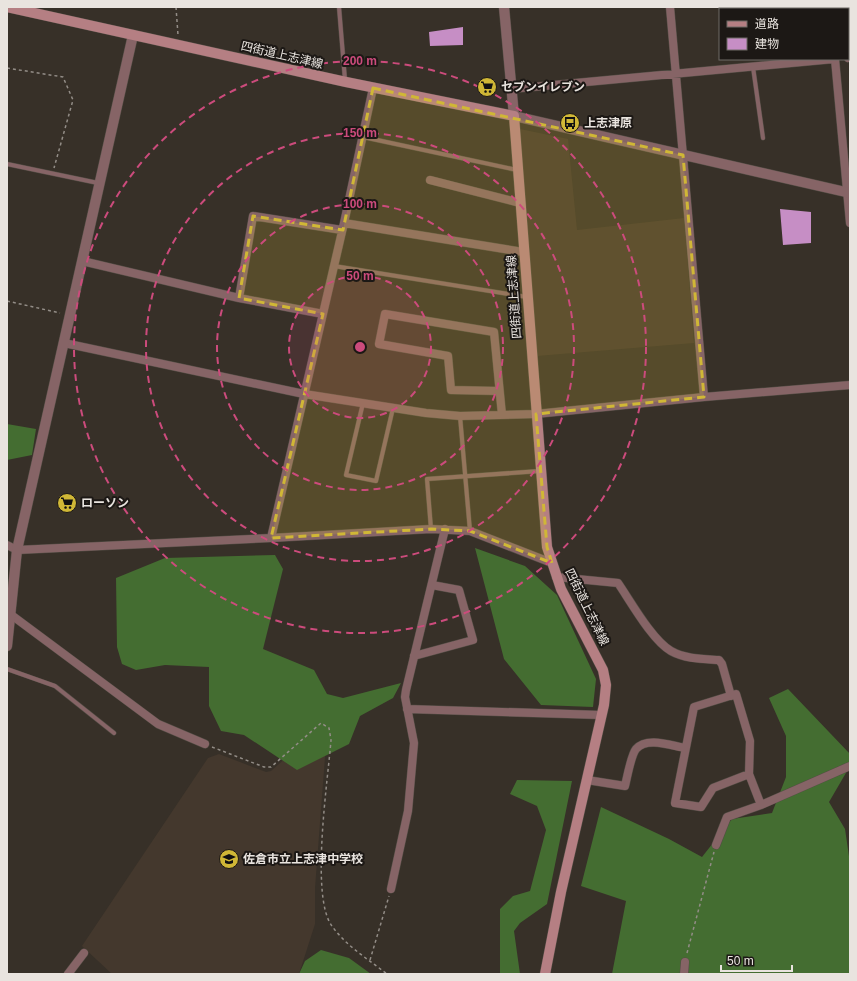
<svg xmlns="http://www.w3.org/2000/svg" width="857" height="981" viewBox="0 0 857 981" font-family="Arial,'Noto Sans JP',sans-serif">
	<rect width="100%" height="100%" fill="#373028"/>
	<path fill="#44382d" d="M 520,129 L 568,139 L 577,230 L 684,218 L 694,343 L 537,356 Z
		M 313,734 L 326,744 L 315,888 L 315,924 L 299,974 L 112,974 L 82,946 L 208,758 L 219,754 L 266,772 L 271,771 Z"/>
	<path fill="#446d31" d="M 7,424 L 36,429 L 32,455 L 7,460 Z
		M 475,548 L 525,566 L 557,595 L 596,679 L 593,707 L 541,705 L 504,659 Z
		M 275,555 L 283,569 L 263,649 L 314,670 L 327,694 L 343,698 L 401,683 L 393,698 L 360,716 L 349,744 L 297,770 L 244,735 L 221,731 L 209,706 L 209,667 L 165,665 L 136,670 L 122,664 L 117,647 L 116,578 L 165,558 Z
		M 788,689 L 850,754 L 850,766 L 829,802 L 845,829 L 850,863 L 850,974 L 612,974 L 626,901 L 581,886 L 601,807 L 669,839 L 702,857 L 732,819 L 772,813 L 786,777 L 786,736 L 769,698 Z
		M 517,780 L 572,781 L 547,904 L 520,923 L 514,931 L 520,974 L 500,974 L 500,909 L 513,896 L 530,891 L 546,830 L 537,806 L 510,794 Z
		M 321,950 L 349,958 L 371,974 L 299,974 L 305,961 Z"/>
	<path fill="#c68ec5" d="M 463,27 L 463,45 L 430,46 L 429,32 Z
		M 780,209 L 811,212 L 811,243 L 783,245 Z"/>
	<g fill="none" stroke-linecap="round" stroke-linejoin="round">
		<defs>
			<path id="service" d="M 339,7 L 345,80
				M 753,67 L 763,138
				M 363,137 L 517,170
				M 7,164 L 98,183
				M 334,266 L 527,297
				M 363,403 L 346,475 L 376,481 L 393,408
				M 460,416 L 470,531
				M 431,529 L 427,479 L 540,471
				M 7,669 L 55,686 L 114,733"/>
			<path id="minor" d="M 670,7 L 704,397
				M 830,7 L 830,9
				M 848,58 L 850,57
				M 835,59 L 850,223
				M 511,89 L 834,59
				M 430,180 L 520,203
				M 344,223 L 523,252
				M 82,261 L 239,298 L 323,314
				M 239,298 L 253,216 L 342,230
				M 64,343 L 304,394 L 426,413 L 460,416 L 536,414 L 704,397 L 850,385
				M 499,391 L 451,390 L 448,356 L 379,344 L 385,314 L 494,332 L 502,415
				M 271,538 L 344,223 L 373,88
				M 7,545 L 17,550 L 271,538 L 431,529 L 470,531 L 552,563
				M 556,577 L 618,583 C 631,602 652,640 671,651 C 685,659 703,659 719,660 L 722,664 L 731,696
				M 10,614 L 158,724 L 205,744
				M 414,656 L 473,640 L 459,590 L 432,585
				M 407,709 L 601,715
				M 749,774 L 713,788 L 701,807 L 675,803 L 694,707 L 736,694 L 750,741 L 749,774 L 761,805
				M 587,780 L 625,786 C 627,778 631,755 636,749 C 647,736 672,746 685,748
				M 716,845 L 727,817 L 761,805 L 850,766
				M 391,889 L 408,811 L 414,743 L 405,697 L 406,690 L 445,529
				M 68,974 L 84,953
				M 684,974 L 685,962"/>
			<path id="tertiary" d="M 504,7 L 514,116 L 850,193
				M 7,646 L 17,550 L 133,35"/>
			<path id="secondary" d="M 7,7 L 346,82 L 514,116 L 547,547 L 561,589 L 603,670 L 606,685 L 604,705 L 561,892 L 545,974"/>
		</defs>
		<use href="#service" stroke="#534d45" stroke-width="5"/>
		<use href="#minor" stroke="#534d45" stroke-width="9"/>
		<use href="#tertiary" stroke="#534d45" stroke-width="11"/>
		<use href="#secondary" stroke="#534d45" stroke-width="11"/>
		<path stroke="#938d87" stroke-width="1.5" stroke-dasharray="3 3" stroke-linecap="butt" d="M 176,7 L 178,35
			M 7,68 L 63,77 L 73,100 L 54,168
			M 7,301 L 60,313
			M 212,747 L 264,767 L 271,767 L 321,723 L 329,728 L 331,740 C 328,780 310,897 332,926 C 346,946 368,959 387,974
			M 687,953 L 714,852
			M 370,960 L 389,896"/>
		<use href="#service" stroke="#866466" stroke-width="4"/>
		<use href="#minor" stroke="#866466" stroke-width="8"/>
		<use href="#tertiary" stroke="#866466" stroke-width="10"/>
		<use href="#secondary" stroke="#b57f83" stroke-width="10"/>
	</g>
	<path fill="#d0b736" fill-opacity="0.2" stroke="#d0b736" stroke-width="3" stroke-dasharray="8 5" stroke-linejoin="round" d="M 373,88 L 683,155 L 704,397 L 536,414 L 547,547 L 552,563 L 470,531 L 431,529 L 271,538 L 323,314 L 239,298 L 253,216 L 343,230 Z"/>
	<circle cx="360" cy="347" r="71" fill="#cc4b7c" fill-opacity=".12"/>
	<g fill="none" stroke="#cc4b7c" stroke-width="2" stroke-dasharray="7 5">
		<circle cx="360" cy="347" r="71"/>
		<circle cx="360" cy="347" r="143"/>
		<circle cx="360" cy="347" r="214"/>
		<circle cx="360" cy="347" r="286"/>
	</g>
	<defs>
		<symbol id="supermarket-disc" viewBox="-11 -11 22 22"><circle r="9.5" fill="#d0b736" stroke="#1c1815"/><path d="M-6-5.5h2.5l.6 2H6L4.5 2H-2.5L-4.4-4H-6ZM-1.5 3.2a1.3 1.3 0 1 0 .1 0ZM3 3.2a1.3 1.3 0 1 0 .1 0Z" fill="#111"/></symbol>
		<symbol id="bus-disc" viewBox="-11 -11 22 22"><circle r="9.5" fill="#d0b736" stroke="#1c1815"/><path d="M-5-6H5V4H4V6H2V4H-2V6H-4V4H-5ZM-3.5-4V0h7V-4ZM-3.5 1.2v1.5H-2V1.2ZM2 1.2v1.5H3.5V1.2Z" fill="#111"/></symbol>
		<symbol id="school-disc" viewBox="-11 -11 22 22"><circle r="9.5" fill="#d0b736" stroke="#1c1815"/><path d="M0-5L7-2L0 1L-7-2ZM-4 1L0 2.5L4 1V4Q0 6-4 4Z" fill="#111"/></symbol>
	</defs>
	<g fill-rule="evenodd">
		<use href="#supermarket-disc" x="476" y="76" width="22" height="22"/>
		<use href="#bus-disc" x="559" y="112" width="22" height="22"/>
		<use href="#supermarket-disc" x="56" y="492" width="22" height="22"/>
		<use href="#school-disc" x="218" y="848" width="22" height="22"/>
	</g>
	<g text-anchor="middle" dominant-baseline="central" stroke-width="4" stroke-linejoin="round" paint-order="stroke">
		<g font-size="12" fill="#e9e4df" stroke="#1c1815">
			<text transform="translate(282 55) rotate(13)">四街道上志津線</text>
			<text transform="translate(514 297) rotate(-94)">四街道上志津線</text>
			<text transform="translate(587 607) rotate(64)">四街道上志津線</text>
		</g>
		<g font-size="12" font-weight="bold" fill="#e9e4df" stroke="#1c1815" text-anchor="start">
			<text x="501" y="87">セブンイレブン</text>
			<text x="584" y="123">上志津原</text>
			<text x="81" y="503">ローソン</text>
			<text x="243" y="859">佐倉市立上志津中学校</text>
		</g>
	</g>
	<circle cx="360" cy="347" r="6" fill="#cc4b7c" stroke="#1c1815" stroke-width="2"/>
	<g font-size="12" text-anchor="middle" font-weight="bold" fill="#cc4b7c" stroke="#1c1815" stroke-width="4" stroke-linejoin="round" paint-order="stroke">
		<text x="360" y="65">200 m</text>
		<text x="360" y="137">150 m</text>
		<text x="360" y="208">100 m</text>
		<text x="360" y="280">50 m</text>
	</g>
	<rect width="857" height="981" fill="none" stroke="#e9e4df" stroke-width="16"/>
	<rect x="719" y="8" width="130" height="52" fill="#1c1815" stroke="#6e6a66"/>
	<rect x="727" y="21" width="20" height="6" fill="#b57f83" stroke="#6e6a66"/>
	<text x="755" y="28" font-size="12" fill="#e9e4df">道路</text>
	<rect x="727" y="38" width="20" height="12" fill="#c68ec5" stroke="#6e6a66"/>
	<text x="755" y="48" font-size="12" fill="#e9e4df">建物</text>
	<path d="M721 965v6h71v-6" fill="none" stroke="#e9e4df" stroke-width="2"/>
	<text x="727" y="965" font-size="12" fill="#e9e4df" stroke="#1c1815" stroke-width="3" paint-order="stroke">50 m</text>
</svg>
